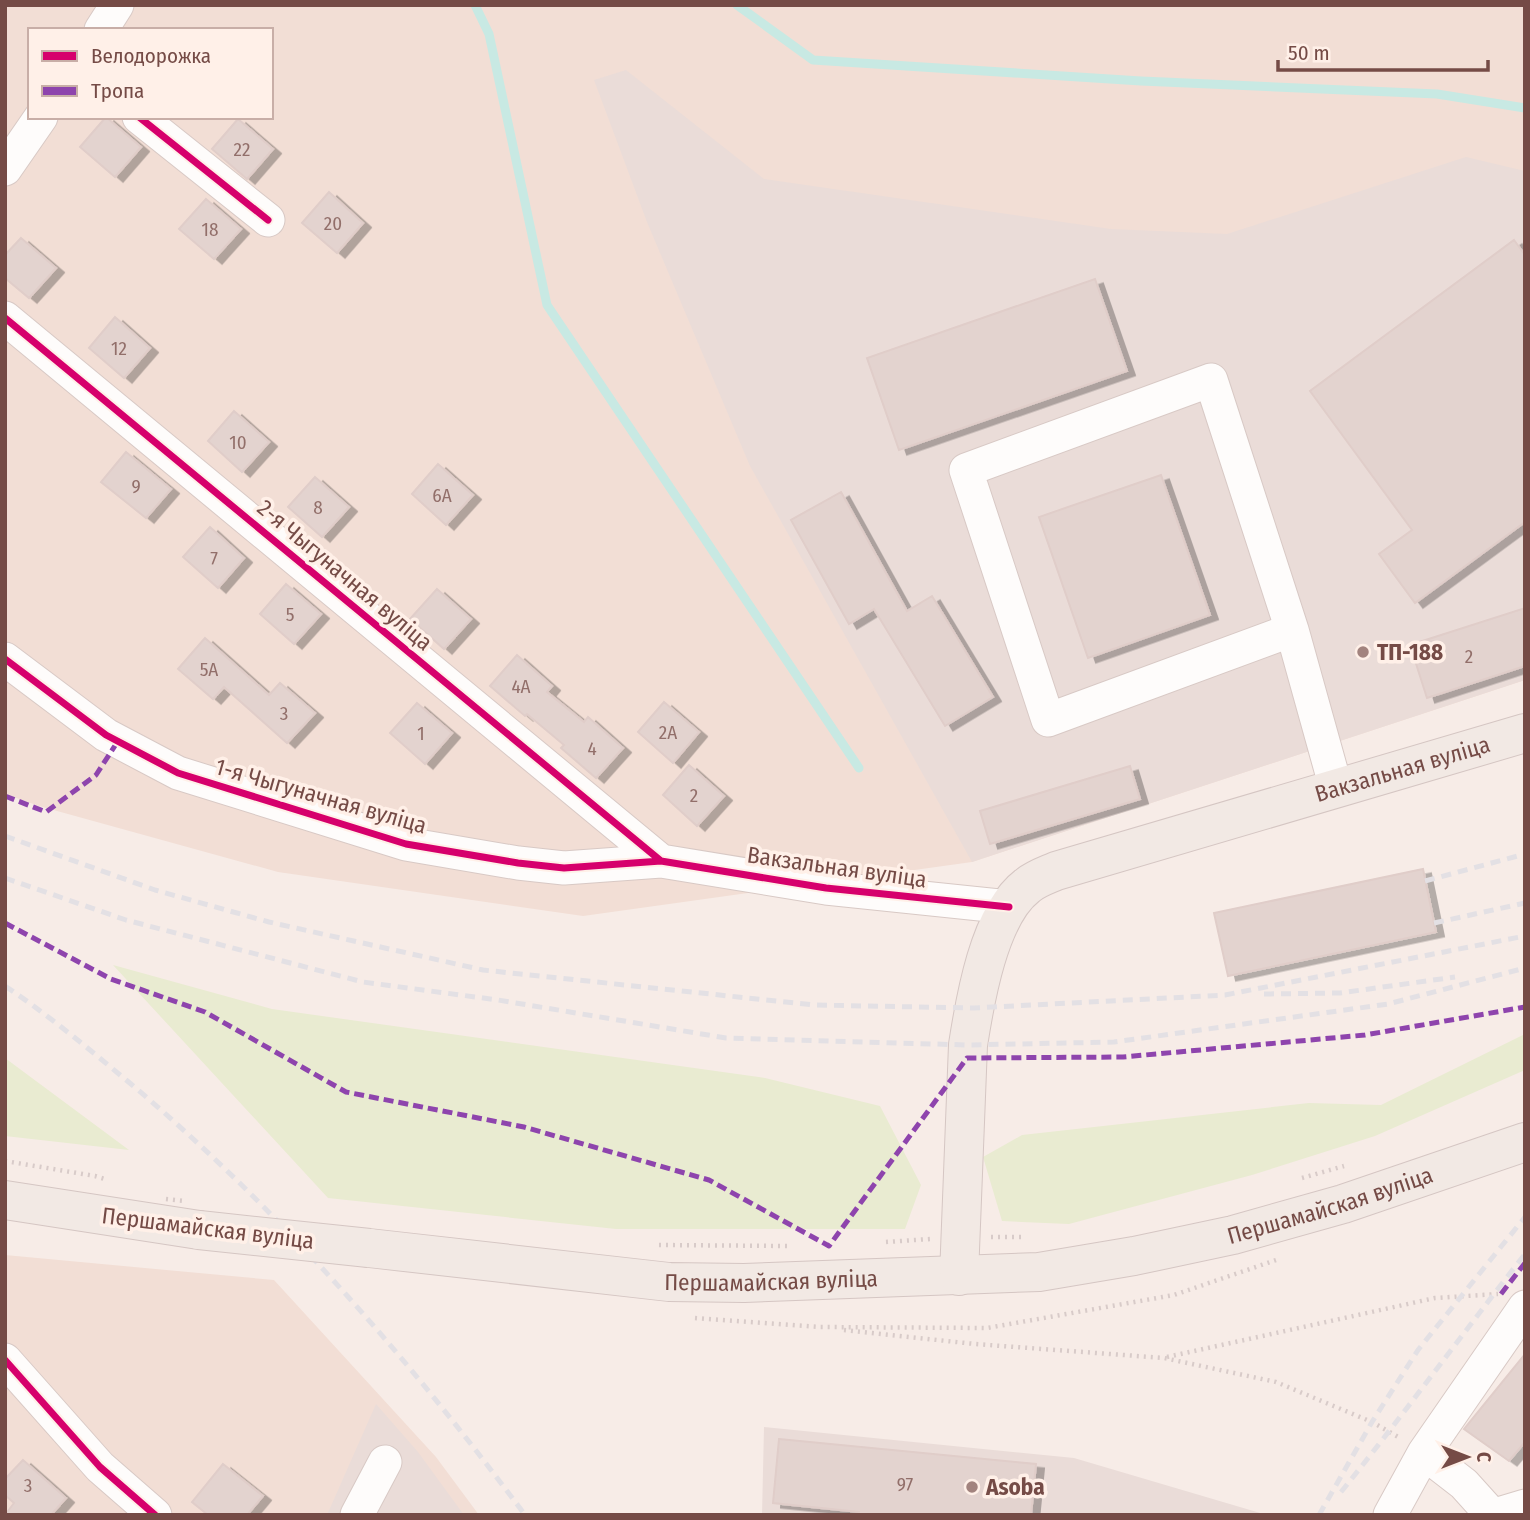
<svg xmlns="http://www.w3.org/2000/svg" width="1530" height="1520" viewBox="0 0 1530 1520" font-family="'Fira Sans Condensed',sans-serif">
	<defs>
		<filter id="shadow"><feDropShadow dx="8" dy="4.5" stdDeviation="0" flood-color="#0004"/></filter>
	</defs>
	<rect width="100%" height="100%" fill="#f7ece7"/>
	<path fill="#f2ded5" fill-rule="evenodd" d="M 5,5 L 1525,5 L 1525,680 L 972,862 L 583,916 L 278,872 L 39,806 L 5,794 ZM 30,30 L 271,30 L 271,117 L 30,117 Z
		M 5,1255 L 274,1280 L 436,1457 L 479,1515 L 5,1515 Z"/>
	<path fill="#eadcd8" d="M 626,70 L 764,179 L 1111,229 L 1227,234 L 1466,157 L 1525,171 L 1525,680 L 972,862 L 750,466 L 647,222 L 594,80 Z
		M 376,1404 L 418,1452 L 464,1515 L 327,1515 Z
		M 764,1427 L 1074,1458 L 1267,1515 L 762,1515 Z"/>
	<path fill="#e9ebd1" d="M 113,965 L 272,1009 L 765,1078 L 880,1106 L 921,1185 L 905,1229 L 616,1229 L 328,1198 Z
		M 1525,1034 L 1525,1070 L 1375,1136 L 1252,1175 L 1069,1224 L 1002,1221 L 983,1157 L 1022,1135 L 1309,1103 L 1381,1105 Z
		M 5,1058 L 129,1150 L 5,1136 Z"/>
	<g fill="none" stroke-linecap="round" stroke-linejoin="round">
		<path stroke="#c8e9e3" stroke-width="9" d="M 475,5 L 489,34 L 547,305 L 859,768
			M 737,5 L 813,60 L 1141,81 L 1437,94 L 1525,108"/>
	</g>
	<path fill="#e3d3cf" stroke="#e0cdc9" stroke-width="2" filter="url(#shadow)" d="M 106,117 L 141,147 L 115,177 L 80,147 Z
		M 238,119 L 273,149 L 247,179 L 212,149 Z
		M 329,192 L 363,223 L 337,253 L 302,223 Z
		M 206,199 L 241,229 L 214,259 L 179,229 Z
		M 21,238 L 56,268 L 29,298 L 5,278 L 5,255 Z
		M 1514,240 L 1525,255 L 1525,522 L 1415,603 L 1379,554 L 1412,530 L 1310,391 Z
		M 1095,279 L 1127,371 L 899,450 L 867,358 Z
		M 115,317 L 150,348 L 124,378 L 89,348 Z
		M 234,411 L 269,442 L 242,472 L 208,441 Z
		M 126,452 L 171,489 L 146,518 L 101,482 Z
		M 438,464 L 473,495 L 446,525 L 412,494 Z
		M 1161,475 L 1210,615 L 1088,658 L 1039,517 Z
		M 315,477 L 349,507 L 322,537 L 288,507 Z
		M 841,492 L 907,611 L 932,596 L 993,697 L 945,726 L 874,609 L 849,624 L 791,520 Z
		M 210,527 L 244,558 L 218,588 L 183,557 Z
		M 286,584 L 321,614 L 294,644 L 260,614 Z
		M 437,589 L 471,619 L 444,649 L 410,619 Z
		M 1525,608 L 1525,666 L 1427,698 L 1410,645 Z
		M 205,638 L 269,695 L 280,683 L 315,713 L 287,743 L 224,687 L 213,699 L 178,669 Z
		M 517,655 L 552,686 L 547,692 L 584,722 L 588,717 L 623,748 L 596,778 L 561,748 L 564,745 L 527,714 L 525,716 L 490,686 Z
		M 664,702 L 699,732 L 673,763 L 638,732 Z
		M 417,703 L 452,733 L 425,764 L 390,733 Z
		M 689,765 L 724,796 L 697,826 L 663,795 Z
		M 1130,766 L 1140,799 L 990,844 L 980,811 Z
		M 1423,869 L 1436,932 L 1228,976 L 1214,913 Z
		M 1525,1354 L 1525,1442 L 1509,1461 L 1464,1429 Z
		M 779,1439 L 1036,1464 L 1031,1515 L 859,1515 L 859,1512 L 773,1503 Z
		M 23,1460 L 66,1498 L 51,1515 L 5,1515 L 14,1503 L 5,1495 L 5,1479 Z
		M 223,1464 L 263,1496 L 247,1515 L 208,1515 L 192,1502 Z"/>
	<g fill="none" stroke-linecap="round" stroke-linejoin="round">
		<defs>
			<path id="minor" d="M 101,30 L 117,5
				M 139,117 L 268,220
				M 5,169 L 41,117
				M 5,318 L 661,861
				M 1292,630 L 1211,380 L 966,470 L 1048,720 L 1292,630 L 1336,788
				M 5,659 L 106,735 L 178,773 L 406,844 L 518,863 L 564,868 L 661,861 L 826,888 L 1009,907
				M 5,1360 L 100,1467 L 155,1515
				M 1424,1453 L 1464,1484 L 1492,1515
				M 357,1515 L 385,1462
				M 1390,1515 L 1424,1453 L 1525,1307
				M 1495,1515 L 1525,1506"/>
			<g id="major">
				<path d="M 5,1200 L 199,1230"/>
				<path id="s1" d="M 369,1248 L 669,1282 L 744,1283 L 1039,1272 L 1134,1256 L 1233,1235 L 1343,1204 L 1525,1142"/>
				<path id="s2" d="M 959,1276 L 968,1045 C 975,1000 989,915 1027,886 C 1035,879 1047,875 1056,871 L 1525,733"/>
			</g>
		</defs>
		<use href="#minor" stroke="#d8c9c5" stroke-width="35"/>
		<use href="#major" stroke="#d5c6c3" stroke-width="40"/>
		<path stroke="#d8cbc9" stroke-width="4.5" stroke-dasharray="2 5" stroke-linecap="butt" d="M 5,1161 L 95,1176 L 108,1180
			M 1302,1178 L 1344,1166
			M 991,1237 L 1021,1237
			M 886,1242 L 930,1239
			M 659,1245 L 787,1246
			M 695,1318 L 820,1327 L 987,1328 L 1174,1295 L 1279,1259
			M 844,1330 L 975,1344 L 1164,1358 L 1276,1382 L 1372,1422 L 1400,1438
			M 1167,1357 L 1435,1298 L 1498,1294"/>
		<use href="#minor" stroke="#fefcfb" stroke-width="33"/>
		<use href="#major" stroke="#f2e9e4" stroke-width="38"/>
		<path stroke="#e3e0e4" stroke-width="5" stroke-dasharray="10 7" stroke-linecap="butt" d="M 5,836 L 155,890 L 269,922 L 483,970 L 814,1005 L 974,1008 L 1225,995 L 1525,936
			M 5,878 L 126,920 L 363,982 L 498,1000 L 726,1038 L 968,1045 L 1114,1042 L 1388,1004 L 1525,968
			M 1425,881 L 1525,854
			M 1434,923 L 1525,903
			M 5,986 C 50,1016 90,1050 131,1084 C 280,1210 409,1359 525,1515
			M 1264,994 L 1340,993 L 1455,977
			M 1341,1492 C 1404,1414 1463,1333 1525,1254
			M 1319,1515 L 1372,1422 L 1418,1350 L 1525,1217"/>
		<defs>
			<path id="major-bridge" d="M 199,1230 L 369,1248"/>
		</defs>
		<use href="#major-bridge" stroke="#d5c6c3" stroke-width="40" stroke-linecap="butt"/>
		<path stroke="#d8cbc9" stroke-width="4.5" stroke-dasharray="2 5" stroke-linecap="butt" d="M 166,1199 L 185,1201"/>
		<use href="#major-bridge" stroke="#f2e9e4" stroke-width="38"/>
		<path stroke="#8e44ad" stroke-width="5" stroke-dasharray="10 5" stroke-linecap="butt" d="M 5,796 L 46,812 L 96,775 L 118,741
			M 5,923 L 111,979 L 205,1012 L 346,1092 L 524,1127 L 709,1180 L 829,1246 L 967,1058 L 1123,1057 L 1365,1035 L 1525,1007
			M 1501,1294 L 1525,1263"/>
		<defs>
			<path id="cycleway" d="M 139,117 L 268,220
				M 5,318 L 661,861
				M 5,659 L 106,735 L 178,773 L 406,844 L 518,863 L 564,868 L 661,861 L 826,888 L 1009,907
				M 5,1360 L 100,1467 L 155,1515"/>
		</defs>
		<use href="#cycleway" stroke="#fff0e8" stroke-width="11"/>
		<use href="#cycleway" stroke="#d6006c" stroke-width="7"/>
	</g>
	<g fill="#a2837e" stroke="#fff0e8" stroke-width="2.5">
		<circle cx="1363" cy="652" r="7"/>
		<circle cx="972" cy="1487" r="7"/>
	</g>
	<g text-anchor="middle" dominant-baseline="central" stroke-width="7" stroke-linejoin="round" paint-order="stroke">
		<g font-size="19" fill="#926f6a">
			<text x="242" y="149">22</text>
			<text x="333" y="223">20</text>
			<text x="210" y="229">18</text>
			<text x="119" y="348">12</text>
			<text x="238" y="442">10</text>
			<text x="136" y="486">9</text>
			<text x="442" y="495">6А</text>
			<text x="318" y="507">8</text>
			<text x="214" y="558">7</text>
			<text x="290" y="614">5</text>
			<text x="1469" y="656">2</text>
			<text x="209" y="669">5А</text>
			<text x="521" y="686">4А</text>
			<text x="284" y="713">3</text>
			<text x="668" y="732">2А</text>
			<text x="421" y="733">1</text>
			<text x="592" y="748">4</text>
			<text x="694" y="795">2</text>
			<text x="905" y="1484">97</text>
			<text x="28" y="1485">3</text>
		</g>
		<g font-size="23" fill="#754b46" stroke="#fff0e8">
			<text transform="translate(345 575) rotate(40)">2-я Чыгуначная вуліца</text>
			<text stroke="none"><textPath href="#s2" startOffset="798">Вакзальная вуліца</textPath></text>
			<text transform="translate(321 796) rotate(16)">1-я Чыгуначная вуліца</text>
			<text transform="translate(837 867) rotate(8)">Вакзальная вуліца</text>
			<text stroke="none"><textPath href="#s1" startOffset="971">Першамайская вуліца</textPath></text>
			<text transform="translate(208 1228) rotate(7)">Першамайская вуліца</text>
			<text stroke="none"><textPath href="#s1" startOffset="404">Першамайская вуліца</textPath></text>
		</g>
		<g font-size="23" font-weight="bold" fill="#754b46" stroke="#fff0e8" text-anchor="start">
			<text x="1377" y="652">ТП-188</text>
			<text x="986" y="1487">Asoba</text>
		</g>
	</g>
	<rect width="1530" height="1520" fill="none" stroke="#754b46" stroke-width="14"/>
	<rect x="28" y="28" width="245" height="91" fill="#fff0e8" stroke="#c8aea7" stroke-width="2"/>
	<rect x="42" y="51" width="35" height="10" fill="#d6006c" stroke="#c8aea7" stroke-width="2"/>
	<text x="91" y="63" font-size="21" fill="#754b46">Велодорожка</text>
	<rect x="42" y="86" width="35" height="10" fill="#8e44ad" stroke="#c8aea7" stroke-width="2"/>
	<text x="91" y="98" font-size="21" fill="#754b46">Тропа</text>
	<g transform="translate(1467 1457) rotate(90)" stroke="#fff0e8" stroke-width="5" paint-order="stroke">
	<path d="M0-5L12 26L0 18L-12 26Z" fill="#754b46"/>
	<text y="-10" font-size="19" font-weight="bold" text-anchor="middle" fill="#754b46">С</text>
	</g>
	<path d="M1278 60v10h210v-10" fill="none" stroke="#754b46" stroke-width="3.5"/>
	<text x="1288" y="60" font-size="21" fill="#754b46" stroke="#fff0e8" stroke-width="5" paint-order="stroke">50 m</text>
</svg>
